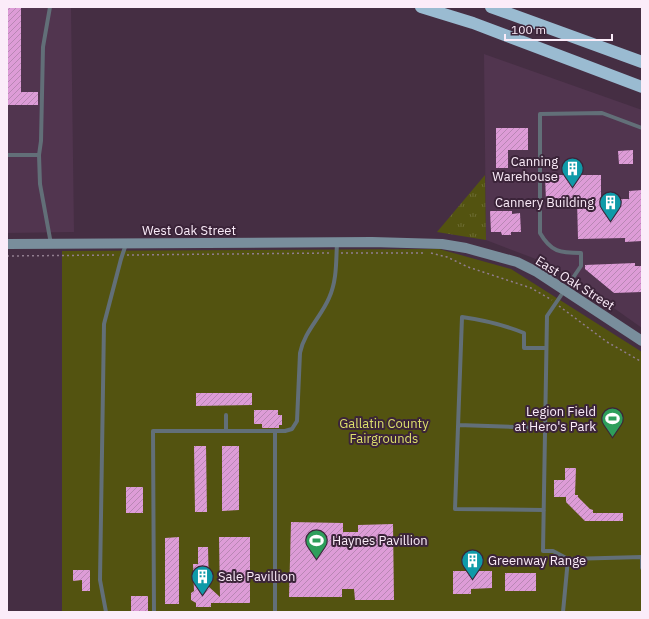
<svg xmlns="http://www.w3.org/2000/svg" width="649" height="619" viewBox="0 0 649 619" font-family="'IBM Plex Sans',sans-serif">
	<defs>
		<pattern id="grass-tufts" width="24" height="20" patternUnits="userSpaceOnUse"><rect width="24" height="20" fill="#535310"/><path d="M3 7l-1-3M5 7V3M7 7l1-3M15 17l-1-3M17 17v-4M19 17l1-3" fill="none" stroke="#6d6c34"/></pattern>
		<pattern id="building-hatch" width="6" height="6" patternUnits="userSpaceOnUse"><rect width="6" height="6" fill="#dd9cd7"/><path d="M-1 1l2-2M0 6l6-6M5 7l2-2" fill="none" stroke="#b887b4"/></pattern>
	</defs>
	<rect width="100%" height="100%" fill="#452e43"/>
	<path fill="#51354f" d="M 7,7 L 71,7 L 74,232 L 7,233 Z
		M 484,54 L 642,110 L 642,328 L 587,289 L 541,261 L 486,240 Z"/>
	<path fill="url(#grass-tufts)" d="M 485,175 L 486,240 L 437,232 Z"/>
	<path fill="#535310" d="M 439,249 L 511,269 L 642,352 L 642,612 L 62,612 L 62,251 Z"/>
	<path fill="url(#building-hatch)" d="M 7,7 L 21,7 L 21,92 L 38,92 L 38,105 L 7,105 Z
		M 496,128 L 528,128 L 528,150 L 508,150 L 508,168 L 496,168 Z
		M 633,150 L 633,164 L 619,164 L 618,151 Z
		M 545,175 L 601,175 L 601,205 L 615,204 L 615,199 L 629,199 L 629,191 L 642,190 L 642,241 L 625,242 L 625,238 L 578,239 L 577,200 L 546,201 Z
		M 490,211 L 512,211 L 512,214 L 520,213 L 521,232 L 511,232 L 511,235 L 502,235 L 501,232 L 491,232 Z
		M 635,263 L 635,266 L 642,266 L 642,292 L 614,293 L 585,269 L 585,265 Z
		M 196,393 L 252,393 L 252,405 L 196,406 Z
		M 254,410 L 278,410 L 278,415 L 282,415 L 282,425 L 279,425 L 279,428 L 262,428 L 262,424 L 254,424 Z
		M 194,446 L 206,446 L 207,512 L 195,512 Z
		M 222,446 L 239,446 L 239,510 L 222,511 Z
		M 565,468 L 576,468 L 575,495 L 578,495 L 578,497 L 590,509 L 593,510 L 593,513 L 623,513 L 623,521 L 585,521 L 566,502 L 566,497 L 554,497 L 554,480 L 565,480 Z
		M 126,487 L 143,487 L 143,513 L 126,513 Z
		M 291,522 L 343,523 L 343,532 L 358,532 L 358,525 L 393,524 L 394,600 L 355,600 L 354,589 L 342,589 L 342,597 L 289,597 Z
		M 179,537 L 179,604 L 165,604 L 165,538 Z
		M 219,537 L 250,537 L 250,603 L 211,603 L 211,607 L 196,607 L 196,603 L 191,600 L 191,593 L 194,591 L 193,564 L 198,564 L 198,547 L 208,547 L 209,587 L 220,597 Z
		M 73,570 L 90,570 L 90,591 L 82,591 L 82,580 L 73,581 Z
		M 453,571 L 492,571 L 492,588 L 471,589 L 471,594 L 453,594 Z
		M 505,573 L 536,573 L 536,591 L 505,591 Z
		M 131,596 L 148,596 L 148,612 L 131,612 Z"/>
	<g fill="none" stroke-linecap="round" stroke-linejoin="round">
		<path stroke="#917d8f" stroke-width="1.5" stroke-dasharray="2 3" stroke-linecap="butt" d="M 341,253 L 423,253
			M 431,253 L 447,257 L 468,267 L 531,288 L 552,300
			M 127,255 L 331,253
			M 7,256 L 117,255
			M 559,306 L 607,342 L 642,362"/>
		<path stroke="#626f78" stroke-width="4" d="M 7,155 L 39,155 L 40,184 L 51,244
			M 39,155 L 41,141 L 43,47 L 50,7
			M 226,415 L 226,431 L 275,431 L 275,612
			M 458,425 L 545,428
			M 275,431 L 285,431 L 292,429 L 297,421 L 300,353 C 304,332 321,317 329,298 C 337,281 336,261 337,243
			M 544,510 L 455,509 L 462,317 C 484,320 504,325 524,333 L 524,348 L 546,348
			M 568,559 L 642,557 L 642,568
			M 106,612 L 100,580 L 104,324 L 121,259 L 126,244
			M 154,612 L 153,431 L 226,431
			M 563,612 L 568,559 L 553,551 L 543,551 L 547,316 L 581,266 L 581,253 C 560,253 551,252 540,233 L 540,114 L 602,113 L 642,128"/>
		<path stroke="#798e9c" stroke-width="10" d="M 7,244 L 372,242 L 442,244 L 466,248 L 517,262 L 537,272 L 642,341"/>
		<path stroke="#9abbd1" stroke-width="12" d="M 421,7 L 473,23 L 642,87
			M 491,7 L 642,62"/>
	</g>
	<defs>
		<symbol id="building-pin" viewBox="-11 -11 22 30"><path d="M0 17L-7.5 6A9.5 9.5 0 1 1 7.5 6Z" fill="#0f9aa8" stroke="#3b2439"/><path d="M-4-6H4V6H1V3H-1V6H-4ZM-2.5-4.3h1.7v1.8h-1.7ZM.8-4.3h1.7v1.8H.8ZM-2.5-1h1.7V.8h-1.7ZM.8-1h1.7V.8H.8Z" fill="#fff"/></symbol>
		<symbol id="stadium-pin" viewBox="-11 -11 22 30"><path d="M0 17L-7.5 6A9.5 9.5 0 1 1 7.5 6Z" fill="#2e9e5b" stroke="#3b2439"/><path d="M0-5a6.5 5 0 1 0 0 10a6.5 5 0 1 0 0-10ZM-3.5-1.8h7v3.6h-7Z" fill="#fff"/></symbol>
	</defs>
	<g fill-rule="evenodd">
		<use href="#building-pin" x="560" y="156" width="25" height="34"/>
		<use href="#building-pin" x="598" y="190" width="25" height="34"/>
		<use href="#stadium-pin" x="600" y="406" width="25" height="34"/>
		<use href="#stadium-pin" x="304" y="528" width="25" height="34"/>
		<use href="#building-pin" x="460" y="548" width="25" height="34"/>
		<use href="#building-pin" x="190" y="564" width="25" height="34"/>
	</g>
	<g text-anchor="middle" dominant-baseline="central" stroke-width="4" stroke-linejoin="round" paint-order="stroke">
		<g font-size="13" fill="#fbecf9" stroke="#3b2439" text-anchor="end">
			<text x="558" y="161">Canning<tspan x="558" dy="15">Warehouse</tspan></text>
			<text x="594" y="202">Cannery Building</text>
			<text x="596" y="411">Legion Field<tspan x="596" dy="15">at Hero's Park</tspan></text>
			<text x="332" y="540" text-anchor="start">Haynes Pavillion</text>
			<text x="488" y="560" text-anchor="start">Greenway Range</text>
			<text x="218" y="576" text-anchor="start">Sale Pavillion</text>
		</g>
		<g font-size="13" fill="#fbecf9" stroke="#3b2439">
			<text x="189" y="230">West Oak Street</text>
			<text transform="translate(575 283) rotate(32)">East Oak Street</text>
		</g>
		<g font-size="13" fill="#dcdf6c" stroke="#3b2439">
			<text x="384" y="423">Gallatin County<tspan x="384" dy="15">Fairgrounds</tspan></text>
		</g>
	</g>
	<rect width="649" height="619" fill="none" stroke="#fbecf9" stroke-width="16"/>
	<path d="M505 34v6h107v-6" fill="none" stroke="#fbecf9" stroke-width="2"/>
	<text x="511" y="34" font-size="12" fill="#fbecf9" stroke="#3b2439" stroke-width="3" paint-order="stroke">100 m</text>
</svg>
